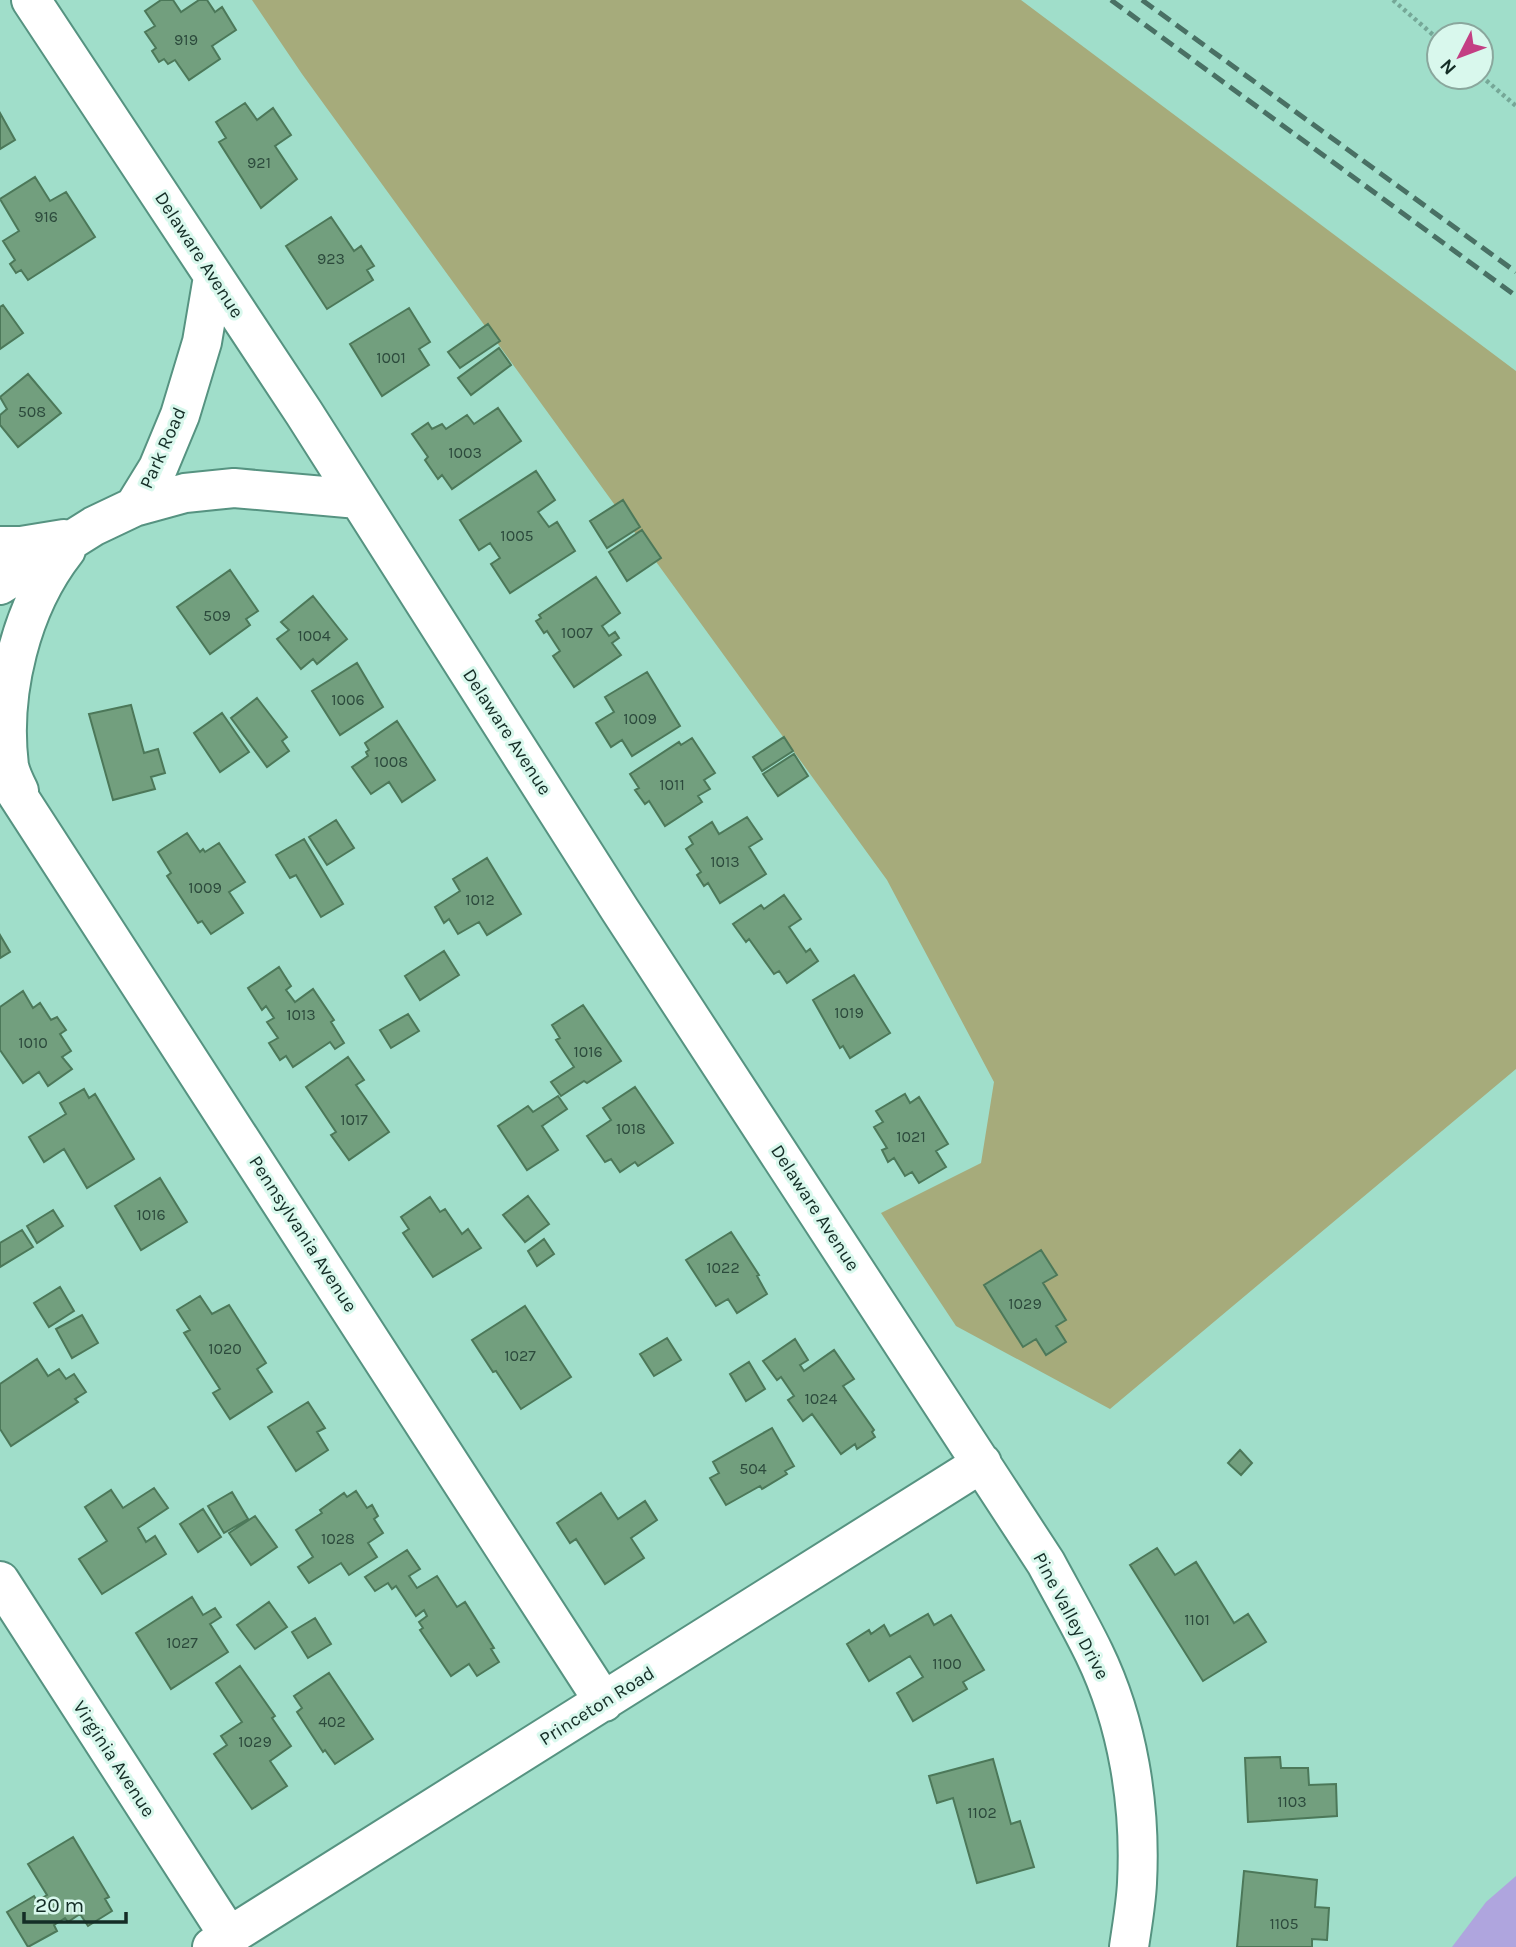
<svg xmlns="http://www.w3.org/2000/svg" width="1516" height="1947" viewBox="0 0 1516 1947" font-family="Karla,sans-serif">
	<rect width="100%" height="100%" fill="#a0deca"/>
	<path fill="#a6ab7b" d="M 252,0 L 1021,0 L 1516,371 L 1516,1069 L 1110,1409 L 956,1326 L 881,1213 L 981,1163 L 994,1082 L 887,880 L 302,74 Z"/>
	<path fill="#afa5de" d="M 1516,1876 L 1516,1947 L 1452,1947 L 1486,1902 Z"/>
	<path fill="#729f7e" stroke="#4c7859" stroke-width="2" d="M 161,0 L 173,0 L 181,12 L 199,0 L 207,0 L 215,12 L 222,7 L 236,30 L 212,46 L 220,59 L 189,80 L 175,60 L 168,64 L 164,59 L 159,62 L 152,51 L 156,48 L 145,32 L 155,26 L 145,11 Z
		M 245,103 L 257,120 L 273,108 L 291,135 L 275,146 L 297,179 L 261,208 L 219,142 L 226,138 L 216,122 Z
		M 0,113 L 15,140 L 0,149 Z
		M 35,177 L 50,201 L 66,192 L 95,237 L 28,280 L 21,270 L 16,273 L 10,264 L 15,260 L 3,241 L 19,231 L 0,199 Z
		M 331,217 L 354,251 L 361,246 L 374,266 L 367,270 L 373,280 L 327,309 L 286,246 Z
		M 3,305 L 23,333 L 0,349 L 0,307 Z
		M 409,308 L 430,342 L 419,349 L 429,365 L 382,396 L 350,344 Z
		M 488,324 L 500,341 L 460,368 L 448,352 Z
		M 499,348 L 511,365 L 471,395 L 458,378 Z
		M 28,374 L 61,413 L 18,447 L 0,425 L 0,415 L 7,409 L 0,397 Z
		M 498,408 L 521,441 L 452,489 L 442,475 L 438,479 L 425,460 L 428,457 L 412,434 L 428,423 L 432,429 L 442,424 L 446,429 L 467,415 L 474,424 Z
		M 536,471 L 555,500 L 538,512 L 549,527 L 557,522 L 575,551 L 510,593 L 491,564 L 500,558 L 490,543 L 479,550 L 460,520 Z
		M 623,500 L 640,527 L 607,548 L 590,521 Z
		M 642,530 L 661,558 L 627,581 L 609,552 Z
		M 230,570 L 258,611 L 246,619 L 250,625 L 210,654 L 177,607 Z
		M 596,577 L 620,613 L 602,626 L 609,636 L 615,632 L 619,638 L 612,643 L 621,655 L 574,687 L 553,656 L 560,651 L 547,631 L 544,633 L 536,621 L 541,618 L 539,615 Z
		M 313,596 L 347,639 L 317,664 L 313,659 L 301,669 L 277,639 L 289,630 L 281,622 Z
		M 357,663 L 383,707 L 340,735 L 312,691 Z
		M 647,672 L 680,726 L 632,756 L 622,740 L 611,747 L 596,723 L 614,712 L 605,697 Z
		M 257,698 L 287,737 L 282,741 L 289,751 L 267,767 L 231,718 Z
		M 131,705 L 144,753 L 158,749 L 165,773 L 151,777 L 155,789 L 113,800 L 89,714 Z
		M 222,713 L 249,752 L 220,772 L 194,733 Z
		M 397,721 L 435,780 L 402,802 L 389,782 L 371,794 L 352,767 L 368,756 L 366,752 L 369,750 L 365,743 Z
		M 784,737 L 793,751 L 762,771 L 753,757 Z
		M 692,738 L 715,773 L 704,780 L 710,789 L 698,796 L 702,802 L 665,826 L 649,801 L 645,804 L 635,790 L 639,788 L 630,774 L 679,742 L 681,745 Z
		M 794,754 L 808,776 L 778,796 L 763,774 Z
		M 747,817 L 762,839 L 749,847 L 766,874 L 720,903 L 708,883 L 704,886 L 697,875 L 701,872 L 686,849 L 693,844 L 689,837 L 712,822 L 719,834 Z
		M 336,820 L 354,848 L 327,865 L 309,837 Z
		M 187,833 L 200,852 L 203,849 L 205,852 L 219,843 L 245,882 L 229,892 L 243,913 L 211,934 L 202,921 L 198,923 L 167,876 L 171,873 L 158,852 Z
		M 304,839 L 343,904 L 321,917 L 296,875 L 290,878 L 276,855 Z
		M 487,858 L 521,914 L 487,935 L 479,922 L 458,934 L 449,919 L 444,923 L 435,907 L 460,891 L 453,879 Z
		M 784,895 L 801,919 L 789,927 L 806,952 L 810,949 L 818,961 L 787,983 L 779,971 L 774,974 L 749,939 L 746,942 L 733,924 L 761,905 L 764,909 Z
		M 0,935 L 10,952 L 0,958 Z
		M 444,951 L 459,975 L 420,1000 L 405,976 Z
		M 279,967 L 291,986 L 286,990 L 295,1002 L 313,989 L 334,1020 L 331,1022 L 344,1043 L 335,1049 L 330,1042 L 293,1067 L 286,1056 L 280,1060 L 269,1043 L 278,1038 L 267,1022 L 274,1018 L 266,1006 L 262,1010 L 248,988 Z
		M 854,975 L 890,1033 L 850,1058 L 843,1046 L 840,1048 L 813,1000 Z
		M 23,991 L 33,1008 L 40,1003 L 51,1020 L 57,1017 L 66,1030 L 60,1034 L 71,1051 L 62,1057 L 72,1069 L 48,1086 L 39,1072 L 23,1083 L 0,1050 L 0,1007 Z
		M 583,1005 L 621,1061 L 587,1083 L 584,1081 L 561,1096 L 551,1082 L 574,1067 L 556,1040 L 560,1038 L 552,1025 Z
		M 408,1014 L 419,1031 L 391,1048 L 380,1030 Z
		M 348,1057 L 364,1080 L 356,1085 L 389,1132 L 349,1160 L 331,1135 L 336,1132 L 306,1087 Z
		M 635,1087 L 673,1143 L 638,1166 L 635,1162 L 620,1172 L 611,1159 L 605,1162 L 587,1136 L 611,1120 L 603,1108 Z
		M 84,1089 L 89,1098 L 95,1094 L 134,1159 L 87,1188 L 64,1149 L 44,1162 L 29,1137 L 66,1114 L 60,1103 Z
		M 905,1094 L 910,1103 L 919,1097 L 948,1144 L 936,1151 L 946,1167 L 919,1183 L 912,1172 L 905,1176 L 894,1158 L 888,1162 L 882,1150 L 887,1148 L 874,1127 L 883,1122 L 876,1111 Z
		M 558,1096 L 567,1109 L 542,1126 L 558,1150 L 527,1170 L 498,1126 L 528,1106 L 533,1112 Z
		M 160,1178 L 187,1222 L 141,1250 L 115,1206 Z
		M 528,1196 L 549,1224 L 525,1242 L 503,1215 Z
		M 430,1197 L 440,1212 L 445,1209 L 462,1234 L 468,1229 L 481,1248 L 433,1277 L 403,1233 L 409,1229 L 401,1217 Z
		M 53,1210 L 63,1226 L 37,1243 L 27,1226 Z
		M 22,1230 L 33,1247 L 0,1267 L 0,1243 Z
		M 731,1232 L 759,1275 L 757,1276 L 767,1294 L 737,1313 L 728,1299 L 716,1306 L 686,1260 Z
		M 544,1239 L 554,1254 L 537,1266 L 528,1251 Z
		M 1041,1250 L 1057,1275 L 1043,1283 L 1066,1320 L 1056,1326 L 1066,1342 L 1046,1355 L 1036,1339 L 1023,1347 L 984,1285 Z
		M 60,1287 L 74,1311 L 49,1327 L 34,1303 Z
		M 200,1296 L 212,1314 L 229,1305 L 266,1363 L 257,1369 L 272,1392 L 230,1419 L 213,1393 L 220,1389 L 184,1333 L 190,1330 L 177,1310 Z
		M 525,1306 L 571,1377 L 521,1409 L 496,1371 L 493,1372 L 472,1340 Z
		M 82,1315 L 98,1343 L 72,1358 L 56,1329 Z
		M 667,1338 L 681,1360 L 654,1376 L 640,1354 Z
		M 795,1339 L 808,1360 L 800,1365 L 804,1371 L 834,1350 L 854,1379 L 843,1386 L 874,1430 L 872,1432 L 875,1437 L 857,1449 L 855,1444 L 841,1454 L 812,1414 L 803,1421 L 788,1400 L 794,1396 L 781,1377 L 777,1380 L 763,1361 Z
		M 37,1359 L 48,1376 L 59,1369 L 66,1379 L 74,1374 L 86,1392 L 75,1399 L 78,1402 L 11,1446 L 0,1429 L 0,1384 Z
		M 749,1362 L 765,1389 L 746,1401 L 730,1374 Z
		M 308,1402 L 325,1428 L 317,1432 L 328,1450 L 296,1471 L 268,1427 Z
		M 772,1428 L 794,1466 L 785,1471 L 787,1474 L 762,1489 L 760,1486 L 726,1505 L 710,1478 L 719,1473 L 713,1462 Z
		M 1240,1450 L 1252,1463 L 1241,1475 L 1228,1463 Z
		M 154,1488 L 168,1508 L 138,1528 L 146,1542 L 155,1536 L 166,1554 L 102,1594 L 79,1559 L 107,1541 L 85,1507 L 111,1490 L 123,1508 Z
		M 356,1491 L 367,1508 L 372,1505 L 378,1516 L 374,1519 L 383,1533 L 368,1543 L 377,1557 L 349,1575 L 341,1563 L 309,1583 L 298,1567 L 313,1557 L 296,1530 L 322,1513 L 320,1510 L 344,1493 L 347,1497 Z
		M 232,1492 L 248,1519 L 224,1533 L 208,1506 Z
		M 601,1493 L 618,1519 L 645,1501 L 657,1520 L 631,1538 L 644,1558 L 605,1584 L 576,1539 L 570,1543 L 557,1523 Z
		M 203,1509 L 221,1537 L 198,1552 L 180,1524 Z
		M 255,1516 L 277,1547 L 251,1565 L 229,1533 Z
		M 1157,1548 L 1175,1575 L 1196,1562 L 1234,1623 L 1248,1614 L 1266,1642 L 1203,1681 L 1130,1565 Z
		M 407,1550 L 420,1569 L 409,1576 L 417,1588 L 437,1576 L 457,1607 L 465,1602 L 494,1648 L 491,1649 L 499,1662 L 477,1676 L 469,1664 L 451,1676 L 420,1630 L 423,1628 L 419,1622 L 427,1616 L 424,1610 L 416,1616 L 396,1586 L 392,1589 L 388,1583 L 375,1591 L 365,1577 Z
		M 192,1597 L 203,1615 L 215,1608 L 221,1617 L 210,1624 L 228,1652 L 171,1689 L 136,1633 Z
		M 269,1602 L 287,1627 L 255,1649 L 237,1625 Z
		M 928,1614 L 934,1625 L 951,1615 L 984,1670 L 963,1682 L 967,1689 L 913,1721 L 897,1693 L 923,1677 L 910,1656 L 869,1681 L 847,1644 L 869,1630 L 871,1634 L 884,1625 L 890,1636 Z
		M 315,1618 L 331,1644 L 308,1658 L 292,1632 Z
		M 240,1666 L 275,1716 L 272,1718 L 291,1746 L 270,1761 L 287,1786 L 252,1809 L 214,1754 L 227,1745 L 221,1736 L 242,1722 L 216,1683 Z
		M 329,1673 L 373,1739 L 335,1764 L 325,1750 L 323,1752 L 297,1712 L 302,1708 L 294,1696 Z
		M 1280,1757 L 1281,1768 L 1308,1768 L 1309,1785 L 1336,1784 L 1337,1816 L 1248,1822 L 1245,1758 Z
		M 993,1759 L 1011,1824 L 1020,1821 L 1034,1867 L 977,1883 L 953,1798 L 937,1803 L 929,1776 Z
		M 73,1837 L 109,1897 L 105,1899 L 112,1911 L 88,1926 L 80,1914 L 68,1922 L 65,1918 L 54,1925 L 57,1931 L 28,1947 L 7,1912 L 34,1896 L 37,1901 L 47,1895 L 28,1864 Z
		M 1244,1871 L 1317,1880 L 1315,1907 L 1329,1908 L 1327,1940 L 1312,1939 L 1312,1947 L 1237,1947 Z"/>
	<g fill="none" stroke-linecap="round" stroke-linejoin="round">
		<defs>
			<path id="minor" d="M 31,0 L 304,413 L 620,910 L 1046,1563 C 1062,1593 1079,1622 1094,1653 C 1128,1723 1141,1806 1137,1883 C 1136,1904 1132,1926 1129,1947
				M 134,507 L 185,493 L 234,488 L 358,499
				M 0,546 L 21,546 L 64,539
				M 0,585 L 94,526 L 134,507 L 158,468 L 180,415 L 202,342 L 213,277
				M 0,768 L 604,1702
				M 19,791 C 15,783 11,775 9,766 C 0,693 21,607 66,550
				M 0,1581 L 229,1936
				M 212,1947 L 982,1463"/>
		</defs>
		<use href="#minor" stroke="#569381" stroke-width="42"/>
		<path stroke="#75a797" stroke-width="4.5" stroke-dasharray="3.5 3.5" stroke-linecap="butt" d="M 1393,0 L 1439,40
			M 1481,76 L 1516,106"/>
		<use href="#minor" stroke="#fff" stroke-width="38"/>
		<path stroke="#497064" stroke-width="5" stroke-dasharray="14 7" stroke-linecap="butt" d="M 1111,0 L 1516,296
			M 1142,0 L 1516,272"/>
	</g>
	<g text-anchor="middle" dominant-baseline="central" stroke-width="6" stroke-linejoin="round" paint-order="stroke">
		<g font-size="16" fill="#2c4a3c">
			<text x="186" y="39">919</text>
			<text x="259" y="162">921</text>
			<text x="46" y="216">916</text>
			<text x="331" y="258">923</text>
			<text x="391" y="357">1001</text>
			<text x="32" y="411">508</text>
			<text x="465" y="452">1003</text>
			<text x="517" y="535">1005</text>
			<text x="217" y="615">509</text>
			<text x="577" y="632">1007</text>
			<text x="314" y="635">1004</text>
			<text x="348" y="699">1006</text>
			<text x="640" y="718">1009</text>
			<text x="391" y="761">1008</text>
			<text x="672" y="784">1011</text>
			<text x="725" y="861">1013</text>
			<text x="205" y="887">1009</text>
			<text x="480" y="899">1012</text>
			<text x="849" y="1012">1019</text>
			<text x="301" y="1014">1013</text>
			<text x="33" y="1042">1010</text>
			<text x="588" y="1051">1016</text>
			<text x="354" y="1119">1017</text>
			<text x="631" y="1128">1018</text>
			<text x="911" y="1136">1021</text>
			<text x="151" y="1214">1016</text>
			<text x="723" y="1267">1022</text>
			<text x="1025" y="1303">1029</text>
			<text x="225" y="1348">1020</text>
			<text x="520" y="1355">1027</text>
			<text x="821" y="1398">1024</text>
			<text x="753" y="1468">504</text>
			<text x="338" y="1538">1028</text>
			<text x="1197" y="1619">1101</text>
			<text x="182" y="1642">1027</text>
			<text x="947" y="1663">1100</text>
			<text x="332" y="1721">402</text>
			<text x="255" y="1741">1029</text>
			<text x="1292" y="1801">1103</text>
			<text x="982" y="1812">1102</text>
			<text x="1284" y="1923">1105</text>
		</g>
		<g font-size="19" fill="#142d26" stroke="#d9f8ed">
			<text transform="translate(199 255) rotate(57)">Delaware Avenue</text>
			<text transform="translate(163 448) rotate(-66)">Park Road</text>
			<text transform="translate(507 732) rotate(57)">Delaware Avenue</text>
			<text transform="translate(815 1208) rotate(57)">Delaware Avenue</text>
			<text transform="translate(303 1234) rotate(57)">Pennsylvania Avenue</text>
			<text transform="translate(1071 1616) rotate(62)">Pine Valley Drive</text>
			<text transform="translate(597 1706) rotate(-32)">Princeton Road</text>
			<text transform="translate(114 1759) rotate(57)">Virginia Avenue</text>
		</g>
	</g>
	<g transform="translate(1460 56) rotate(228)"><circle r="33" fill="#d9f8ed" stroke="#8aa79d" stroke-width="2"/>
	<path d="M0-5L12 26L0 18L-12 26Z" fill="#c33f83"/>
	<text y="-10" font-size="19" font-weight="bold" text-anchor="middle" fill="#142d26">N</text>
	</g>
	<path d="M24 1912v10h102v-10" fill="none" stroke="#142d26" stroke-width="3.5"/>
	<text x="35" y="1912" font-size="21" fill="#142d26" stroke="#d9f8ed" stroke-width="5" paint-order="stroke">20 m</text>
</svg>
